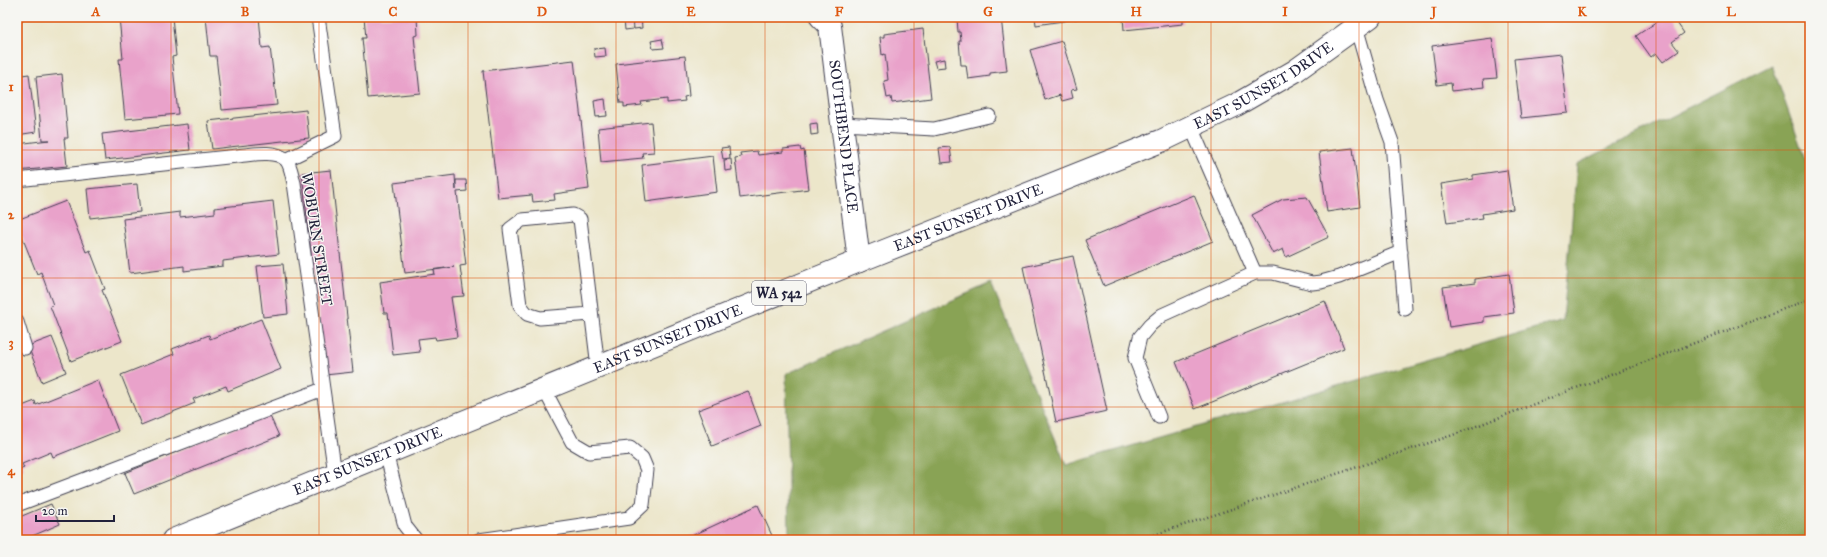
<svg xmlns="http://www.w3.org/2000/svg" width="1827" height="557" viewBox="0 0 1827 557" font-family="'IM FELL Great Primer',serif">
	<rect width="100%" height="100%" fill="#f6f6f2"/>
	<filter id="ink" filterUnits="userSpaceOnUse"><feTurbulence type="fractalNoise" baseFrequency=".025" numOctaves="2"/><feDisplacementMap in="SourceGraphic" scale="8" xChannelSelector="R" yChannelSelector="G"/><feConvolveMatrix kernelMatrix="1 2 1 2 8 2 1 2 1" color-interpolation-filters="sRGB"/></filter>
	<filter id="wash" filterUnits="userSpaceOnUse"><feTurbulence type="fractalNoise" baseFrequency=".012" numOctaves="4" result="noise"/><feDisplacementMap in="SourceGraphic" scale="16" xChannelSelector="R" yChannelSelector="G"/><feGaussianBlur stdDeviation="0.9" result="paint"/><feColorMatrix in="noise" values="0 0 0 0 0 0 0 0 0 0 0 0 0 0 0 0 0 1.4 0 .05"/><feComposite in="paint" operator="in"/></filter>
	<g filter="url(#wash)">
		<rect width="100%" height="100%" fill="#ece6ca"/>
		<path fill="#89a355" stroke="#566248" d="M 1772,65 L 1810,173 L 1810,540 L 789,540 L 786,374 L 991,283 L 1066,465 L 1563,320 L 1577,164 Z"/>
		<g id="blocks">
			<path fill="#e9a2ca" d="M 17,17 L 23,17 L 23,21 L 17,22 Z
				M 119,17 L 172,17 L 176,56 L 172,57 L 178,114 L 125,119 L 119,59 L 123,59 Z
				M 206,17 L 259,17 L 262,48 L 270,47 L 277,105 L 222,110 L 216,56 L 210,56 Z
				M 364,17 L 417,17 L 418,35 L 414,36 L 420,93 L 368,98 L 362,38 L 366,38 Z
				M 641,17 L 642,28 L 634,29 L 633,18 Z
				M 957,17 L 1001,17 L 1007,71 L 990,73 L 990,76 L 968,79 L 966,65 L 961,65 L 959,41 L 961,41 L 960,32 L 958,32 Z
				M 1035,17 L 1083,17 L 1083,18 L 1036,25 Z
				M 1123,17 L 1183,17 L 1183,24 L 1124,30 Z
				M 1664,17 L 1673,17 L 1684,33 L 1672,42 L 1679,51 L 1663,62 L 1656,53 L 1651,57 L 1636,36 Z
				M 632,18 L 633,29 L 625,30 L 624,19 Z
				M 923,29 L 931,98 L 892,103 L 891,97 L 887,98 L 884,81 L 888,80 L 885,54 L 882,55 L 880,37 L 884,37 L 884,34 Z
				M 1492,38 L 1497,78 L 1483,79 L 1484,87 L 1452,91 L 1451,83 L 1437,85 L 1432,46 Z
				M 662,39 L 664,48 L 653,49 L 651,41 Z
				M 1062,41 L 1077,89 L 1071,90 L 1073,98 L 1062,101 L 1060,95 L 1045,100 L 1030,50 Z
				M 17,45 L 22,75 L 29,74 L 36,132 L 17,135 Z
				M 605,48 L 606,56 L 595,57 L 594,49 Z
				M 1561,54 L 1568,113 L 1521,118 L 1514,59 Z
				M 685,56 L 689,96 L 684,97 L 685,101 L 667,103 L 667,99 L 641,102 L 642,105 L 624,107 L 624,103 L 620,103 L 616,64 Z
				M 944,59 L 945,67 L 936,68 L 934,61 Z
				M 574,60 L 589,189 L 554,194 L 555,200 L 533,202 L 532,195 L 498,198 L 483,71 Z
				M 62,74 L 68,138 L 64,138 L 67,166 L 17,171 L 17,144 L 49,140 L 42,140 L 36,77 Z
				M 605,99 L 607,116 L 596,117 L 594,101 Z
				M 306,110 L 309,138 L 212,149 L 208,121 Z
				M 651,122 L 654,152 L 642,153 L 643,158 L 601,162 L 598,128 Z
				M 817,123 L 818,134 L 811,135 L 810,124 Z
				M 187,124 L 190,150 L 105,160 L 102,134 Z
				M 729,147 L 730,158 L 723,159 L 721,148 Z
				M 800,147 L 801,151 L 804,150 L 809,189 L 740,198 L 735,158 L 741,157 L 740,153 L 757,151 L 758,155 L 783,152 L 783,149 Z
				M 950,147 L 952,162 L 941,163 L 939,148 Z
				M 1353,148 L 1360,207 L 1327,212 L 1319,152 Z
				M 713,156 L 717,192 L 646,202 L 642,165 Z
				M 731,159 L 732,170 L 725,171 L 724,160 Z
				M 331,170 L 353,372 L 325,375 L 302,173 Z
				M 1507,170 L 1513,209 L 1482,214 L 1483,218 L 1447,223 L 1441,184 L 1473,179 L 1473,175 Z
				M 455,175 L 456,190 L 456,180 L 466,180 L 467,191 L 457,192 L 466,265 L 460,266 L 464,296 L 451,297 L 457,337 L 436,340 L 435,337 L 418,339 L 420,352 L 393,355 L 388,313 L 384,313 L 380,282 L 435,274 L 434,270 L 454,267 L 405,273 L 394,183 Z
				M 137,184 L 140,212 L 90,218 L 87,189 Z
				M 1194,195 L 1213,241 L 1104,286 L 1085,240 Z
				M 1307,197 L 1329,237 L 1286,257 L 1283,249 L 1273,254 L 1252,215 L 1283,199 Z
				M 66,201 L 86,252 L 90,250 L 105,289 L 102,290 L 122,341 L 71,361 L 50,306 L 53,305 L 41,272 L 37,274 L 17,224 L 17,220 Z
				M 273,201 L 279,254 L 223,261 L 223,266 L 184,271 L 184,266 L 130,273 L 123,219 L 180,212 L 180,217 L 215,213 L 215,208 Z
				M 1073,256 L 1107,411 L 1056,422 L 1023,267 Z
				M 283,264 L 288,314 L 263,317 L 257,266 Z
				M 1509,274 L 1514,313 L 1484,317 L 1484,322 L 1449,327 L 1443,287 L 1475,283 L 1475,279 Z
				M 1325,301 L 1344,348 L 1195,409 L 1176,362 Z
				M 261,319 L 281,369 L 228,391 L 226,386 L 193,399 L 195,403 L 141,425 L 121,375 L 174,354 L 172,349 L 209,335 L 210,339 Z
				M 52,337 L 66,372 L 42,382 L 28,346 Z
				M 98,380 L 118,431 L 53,457 L 51,452 L 22,464 L 24,468 L 17,471 L 17,408 L 35,401 L 36,405 Z
				M 748,391 L 761,426 L 712,446 L 698,410 Z
				M 269,414 L 279,436 L 134,494 L 125,473 Z
				M 51,504 L 60,524 L 23,540 L 17,540 L 17,518 Z
				M 758,505 L 774,540 L 686,540 L 685,539 Z"/>
		</g>
	</g>
	<g filter="url(#ink)">
		<use href="#blocks" fill-opacity="0" stroke="#403f50" stroke-width="1"/>
		<g fill="none" stroke-linecap="round" stroke-linejoin="round">
			<defs>
				<path id="service" d="M 1355,23 L 1377,100 L 1392,142 L 1405,309
					M 842,124 L 934,129 L 989,116
					M 1191,127 L 1255,273
					M 286,160 L 335,136 L 318,17
					M 17,180 L 237,156 C 250,155 275,149 286,160 C 291,165 292,177 294,183 L 335,474
					M 591,314 L 540,318 L 527,314 L 520,305 L 510,229 L 522,220 L 573,215 L 580,219 L 598,367
					M 17,322 L 25,348
					M 1159,417 L 1135,358 L 1140,337 L 1150,325 L 1162,315 L 1255,273 L 1273,273 L 1312,283 L 1321,282 L 1339,277 L 1401,252
					M 386,453 L 405,526 L 416,540
					M 17,505 L 323,389
					M 479,540 L 629,518 L 643,505 L 647,470 L 642,458 L 630,448 L 589,452 L 572,442 L 544,389"/>
				<g id="minor">
					<path id="s1" d="M 821,17 L 830,26 L 859,261"/>
				</g>
				<g id="primary">
					<path id="s2" d="M 173,540 L 859,261 L 1161,141 L 1236,105 L 1295,71 L 1370,17"/>
				</g>
			</defs>
			<use href="#service" stroke="#403f50" stroke-width="15"/>
			<use href="#minor" stroke="#403f50" stroke-width="24"/>
			<use href="#primary" stroke="#403f50" stroke-width="24"/>
			<path stroke="#403f50" stroke-width="2.5" stroke-dasharray="1 3" stroke-linecap="butt" d="M 1139,540 L 1453,435 L 1810,299"/>
			<use href="#service" stroke="#fff" stroke-width="13"/>
			<use href="#minor" stroke="#fff" stroke-width="22"/>
			<use href="#primary" stroke="#fff" stroke-width="22"/>
		</g>
	</g>
	<path fill="none" stroke="#de560e" stroke-width="1" stroke-opacity="0.55" d="M 171,17 L 171,540M 319,17 L 319,540M 468,17 L 468,540M 616,17 L 616,540M 765,17 L 765,540M 914,17 L 914,540M 1062,17 L 1062,540M 1211,17 L 1211,540M 1359,17 L 1359,540M 1508,17 L 1508,540M 1656,17 L 1656,540M 17,150 L 1810,150M 17,278 L 1810,278M 17,407 L 1810,407"/>
	<g text-anchor="middle" dominant-baseline="central" stroke-width="3" stroke-linejoin="round" paint-order="stroke">
		<rect fill="#f6f6f2" stroke="#626272" stroke-width="1" x="752" y="281" width="54" height="24" rx="3"/>
		<g font-size="14" font-weight="bold" fill="#22223b">
			<text x="779" y="293">WA 542</text>
		</g>
		<g font-size="15" fill="#22223b" stroke="#f6f6f2">
			<text stroke="none"><textPath href="#s2" startOffset="1182">EAST SUNSET DRIVE</textPath></text>
			<text stroke="none"><textPath href="#s1" startOffset="124">SOUTHBEND PLACE</textPath></text>
			<text stroke="none"><textPath href="#s2" startOffset="858">EAST SUNSET DRIVE</textPath></text>
			<text transform="translate(317 239) rotate(81)">WOBURN STREET</text>
			<text stroke="none"><textPath href="#s2" startOffset="534">EAST SUNSET DRIVE</textPath></text>
			<text stroke="none"><textPath href="#s2" startOffset="210">EAST SUNSET DRIVE</textPath></text>
		</g>
	</g>
	<rect width="1827" height="557" fill="none" stroke="#f6f6f2" stroke-width="44"/>
	<path d="M36 515v6h78v-6" fill="none" stroke="#22223b" stroke-width="2"/>
	<text x="42" y="515" font-size="12" fill="#22223b" stroke="#f6f6f2" stroke-width="3" paint-order="stroke">20 m</text>
	<rect x="22" y="22" width="1783" height="513" fill="none" stroke="#de560e" stroke-width="1.5"/>
	<g font-size="13" text-anchor="middle" font-weight="bold" fill="#de560e">
		<text x="96" y="16">A</text>
		<text x="245" y="16">B</text>
		<text x="393" y="16">C</text>
		<text x="542" y="16">D</text>
		<text x="691" y="16">E</text>
		<text x="839" y="16">F</text>
		<text x="988" y="16">G</text>
		<text x="1136" y="16">H</text>
		<text x="1285" y="16">I</text>
		<text x="1434" y="16">J</text>
		<text x="1582" y="16">K</text>
		<text x="1731" y="16">L</text>
		<text x="11" y="91">1</text>
		<text x="11" y="219">2</text>
		<text x="11" y="347">3</text>
		<text x="11" y="475">4</text>
	</g>
</svg>
